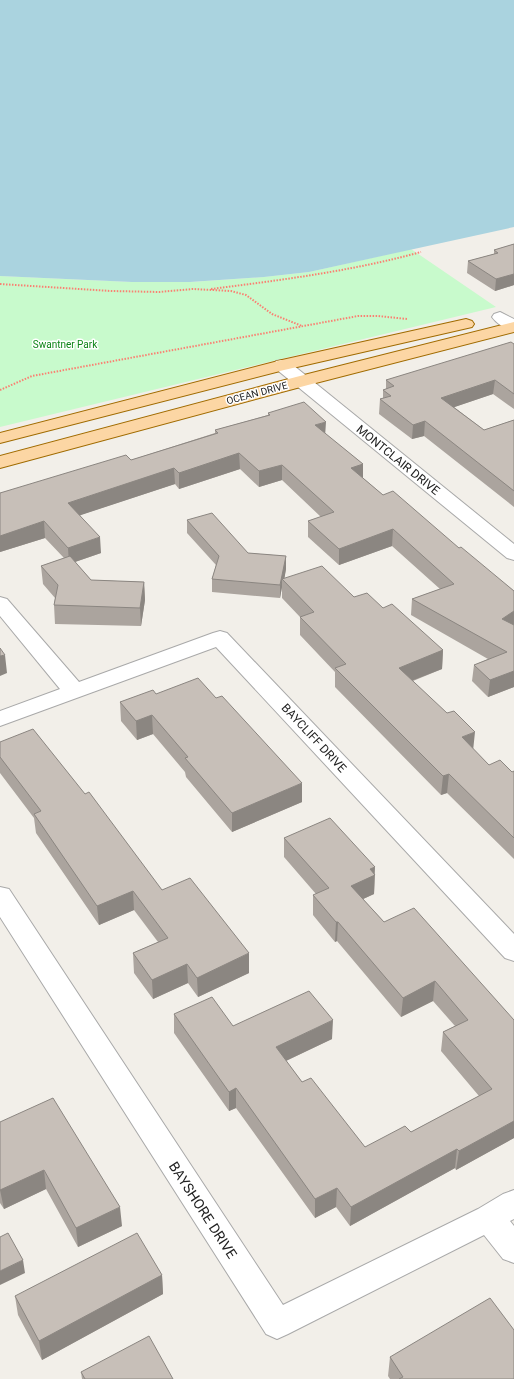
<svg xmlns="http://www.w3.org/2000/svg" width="514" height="1379" viewBox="0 0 514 1379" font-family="Roboto,sans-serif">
	<rect width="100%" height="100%" fill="#f2efe9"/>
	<path fill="#c8facc" d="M 411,249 L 496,307 L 0,427 L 0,276 L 132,282 L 191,282 L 264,277 L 309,272 Z"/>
	<path fill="#aad3df" d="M 0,0 L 514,0 L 514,227 L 309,272 L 264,277 L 190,282 L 132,282 L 0,276 Z"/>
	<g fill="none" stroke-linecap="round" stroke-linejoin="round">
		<defs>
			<path id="minor" d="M 500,312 L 514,319 L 514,331 C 506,329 497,324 492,317 L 494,314 Z
				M 282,360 L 288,361 L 514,544 L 514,560 L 507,558 L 276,369 L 274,365 L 276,361 Z
				M 0,597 L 7,599 L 79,682 L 213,633 L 220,631 L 227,633 L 514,934 L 514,961 L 505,958 L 216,647 L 0,726 L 0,711 L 60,689 L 0,616 Z
				M 0,887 L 9,889 L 283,1305 L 478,1209 L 503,1194 L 514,1190 L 514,1219 L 510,1221 L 514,1226 L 514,1263 L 503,1259 L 484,1235 L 288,1334 L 277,1339 L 266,1334 L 0,917 Z"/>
			<path id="major" d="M 466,319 L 472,321 L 474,324 L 472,327 L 284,370 L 0,443 L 0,433 L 282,360 Z
				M 514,322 L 514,332 L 308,385 L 0,468 L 0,456 L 296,377 Z"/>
		</defs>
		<use href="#minor" stroke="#a9a9a9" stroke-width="2"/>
		<use href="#major" stroke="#a06b00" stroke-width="2"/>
		<path stroke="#fa8072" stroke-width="2" stroke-dasharray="1.5 1.5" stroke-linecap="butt" d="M 0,284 L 111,291 L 159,292 L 193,289 L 231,291 L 246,295 L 272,314 L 302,326
			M 211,289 C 282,280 352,271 421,252
			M 0,390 L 32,376 L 358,316 L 378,316 L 407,319"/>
		<use href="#minor" fill="#fff" fill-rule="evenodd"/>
		<use href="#major" fill="#fcd6a4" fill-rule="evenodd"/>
	</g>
	<path fill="#aba49e" d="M 514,244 L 514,285 L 495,291 L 467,273 L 468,261 L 494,254 L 494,250 Z
		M 514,344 L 514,409 L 493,394 L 454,407 L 484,430 L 514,420 L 514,507 L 424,436 L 412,439 L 379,414 L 380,399 L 383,398 L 383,390 L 386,389 L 386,380 Z
		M 268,413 L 325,434 L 363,464 L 363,478 L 383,495 L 459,548 L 514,591 L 514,687 L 488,697 L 472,681 L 474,665 L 488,659 L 411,615 L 412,599 L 440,589 L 392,546 L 339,565 L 308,537 L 308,521 L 321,517 L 282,480 L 259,487 L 240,469 L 179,489 L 175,484 L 80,515 L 101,553 L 75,562 L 91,580 L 144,582 L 145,600 L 141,626 L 55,624 L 54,605 L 55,598 L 43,584 L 41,566 L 64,558 L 45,538 L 0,552 L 0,493 L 131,460 L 215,433 L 215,430 L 268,415 Z
		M 187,520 L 248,553 L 286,556 L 286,569 L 284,579 L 354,597 L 383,608 L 443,650 L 442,669 L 413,681 L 473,749 L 489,765 L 512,772 L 514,771 L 514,859 L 447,793 L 441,795 L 335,687 L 335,672 L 300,635 L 300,617 L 282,598 L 282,587 L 280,598 L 212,592 L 212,579 L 216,565 L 187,533 Z
		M 156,694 L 302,802 L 232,832 L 186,777 L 185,772 L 153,734 L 137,740 L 121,721 L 120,702 Z
		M 0,742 L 162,890 L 249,973 L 198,997 L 188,983 L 153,999 L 134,973 L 133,953 L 158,942 L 134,910 L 99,925 L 36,833 L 34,818 L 0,773 Z
		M 284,838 L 375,875 L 374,894 L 363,899 L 384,922 L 514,1020 L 514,1138 L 456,1170 L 455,1168 L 350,1226 L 336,1207 L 315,1218 L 236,1108 L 229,1111 L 174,1033 L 174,1014 L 233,1026 L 332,1039 L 286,1061 L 302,1082 L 365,1147 L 411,1132 L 479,1096 L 441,1051 L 443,1032 L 455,1026 L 433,1001 L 401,1017 L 337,941 L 335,942 L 313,915 L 313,895 L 316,894 L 284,857 Z
		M 0,1122 L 122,1226 L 78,1247 L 46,1189 L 4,1209 L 0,1203 Z
		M 162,1275 L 163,1294 L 42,1360 L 18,1315 L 15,1296 Z
		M 390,1357 L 514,1379 L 390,1379 L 388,1376 Z
		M 81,1372 L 173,1379 L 82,1379 Z"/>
	<path fill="#8b8681" d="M 514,274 L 514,285 L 495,291 L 496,279 Z
		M 495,380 L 493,394 L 440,412 L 441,398 Z
		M 425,421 L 424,436 L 412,439 L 413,425 Z
		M 326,422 L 325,437 L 315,425 Z
		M 239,453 L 240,469 L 179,489 L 179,473 Z
		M 363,464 L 363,480 L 351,468 Z
		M 282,465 L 282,480 L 259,487 L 259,471 Z
		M 174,468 L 175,484 L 69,519 L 68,503 Z
		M 44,521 L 45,538 L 0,552 L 0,536 Z
		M 393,529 L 392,546 L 339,565 L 339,549 Z
		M 100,537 L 101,553 L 69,564 L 68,548 Z
		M 286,556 L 286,569 L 284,581 L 282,579 L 282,587 L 280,598 L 280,585 Z
		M 144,582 L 145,600 L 141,626 L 140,608 Z
		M 514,611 L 514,626 L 502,619 Z
		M 443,650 L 442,669 L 398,686 L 399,668 Z
		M 5,655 L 7,673 L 0,676 L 0,656 Z
		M 514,671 L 514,687 L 488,697 L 490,680 Z
		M 152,715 L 153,734 L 137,740 L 136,721 Z
		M 475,732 L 473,751 L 462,737 Z
		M 449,774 L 447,793 L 441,795 L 443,776 Z
		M 302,783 L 302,802 L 232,832 L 232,813 Z
		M 375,867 L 374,894 L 350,905 L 351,886 L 370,869 Z
		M 133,891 L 134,910 L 99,925 L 97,906 Z
		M 336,922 L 338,922 L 337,941 L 335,942 Z
		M 249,953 L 249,973 L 198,997 L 197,978 Z
		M 187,964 L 188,983 L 153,999 L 152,980 Z
		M 435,981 L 433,1001 L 401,1017 L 403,998 Z
		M 333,1020 L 332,1039 L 275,1066 L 276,1047 Z
		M 236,1088 L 236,1108 L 229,1111 L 229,1092 Z
		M 514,1121 L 514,1138 L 456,1170 L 459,1151 Z
		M 457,1149 L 455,1168 L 350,1226 L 351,1207 Z
		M 44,1170 L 46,1189 L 4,1209 L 0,1190 Z
		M 337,1188 L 336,1207 L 315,1218 L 315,1199 Z
		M 120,1207 L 122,1226 L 78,1247 L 76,1228 Z
		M 23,1260 L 25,1273 L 0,1285 L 0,1271 Z
		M 162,1275 L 163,1294 L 42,1360 L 39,1341 Z"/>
	<path fill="#c7bfb8" stroke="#8b8681" d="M 514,244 L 514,274 L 496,279 L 468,261 L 498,253 L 494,250 Z
		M 511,342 L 514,344 L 514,394 L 495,380 L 441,398 L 484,430 L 514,420 L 514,491 L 425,421 L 413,425 L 380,399 L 391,396 L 383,390 L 394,386 L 386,380 Z
		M 304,402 L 326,422 L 315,425 L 363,464 L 351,468 L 383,495 L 393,491 L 459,548 L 461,547 L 514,591 L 514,611 L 502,619 L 514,625 L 514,671 L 490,680 L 474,665 L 507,652 L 412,599 L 454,584 L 393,529 L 339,549 L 308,521 L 334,512 L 282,465 L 259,471 L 239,453 L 179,473 L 174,468 L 68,503 L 100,537 L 68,548 L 44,521 L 0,536 L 0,493 L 126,455 L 131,460 L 218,433 L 215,430 L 270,415 L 268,413 Z
		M 212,513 L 248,553 L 286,556 L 280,585 L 212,579 L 219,556 L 187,520 Z
		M 70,556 L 91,580 L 144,582 L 140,608 L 54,605 L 58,585 L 41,566 Z
		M 322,566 L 354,597 L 367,593 L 383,608 L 392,604 L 443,650 L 399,668 L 447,713 L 454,711 L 475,732 L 462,737 L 489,765 L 500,760 L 512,772 L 514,771 L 514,838 L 449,774 L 443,776 L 335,668 L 346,664 L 300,617 L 314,612 L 282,579 Z
		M 0,648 L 5,655 L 0,656 Z
		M 198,678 L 216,698 L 222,696 L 302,783 L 232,813 L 185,758 L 188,757 L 152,715 L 136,721 L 120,702 L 153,690 L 156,694 Z
		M 33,729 L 85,794 L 89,792 L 162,890 L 190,878 L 249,953 L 197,978 L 187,964 L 152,980 L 133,953 L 168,938 L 133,891 L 97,906 L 34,814 L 41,811 L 0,757 L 0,742 Z
		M 330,818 L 375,867 L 370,869 L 375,875 L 351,886 L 384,922 L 414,908 L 514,1020 L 514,1121 L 459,1151 L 457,1149 L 351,1207 L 337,1188 L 315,1199 L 236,1088 L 229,1092 L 174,1014 L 212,997 L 233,1026 L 309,991 L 333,1020 L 276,1047 L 302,1082 L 311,1078 L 365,1147 L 405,1126 L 411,1132 L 492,1089 L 443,1032 L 468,1020 L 435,981 L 403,998 L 338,922 L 336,922 L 313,895 L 329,888 L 284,838 Z
		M 53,1098 L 120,1207 L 76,1228 L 44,1170 L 0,1190 L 0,1122 Z
		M 8,1233 L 23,1260 L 0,1271 L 0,1237 Z
		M 137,1233 L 162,1275 L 39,1341 L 15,1296 Z
		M 490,1298 L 514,1330 L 514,1379 L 399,1379 L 403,1377 L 390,1357 Z
		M 149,1336 L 173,1379 L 85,1379 L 81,1372 Z"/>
	<g text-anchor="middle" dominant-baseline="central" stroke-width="3" stroke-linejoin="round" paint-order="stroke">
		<g font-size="10" fill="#0c8416" stroke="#fff">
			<text x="65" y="344">Swantner Park</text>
		</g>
		<g font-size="10" fill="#222" stroke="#fff">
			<text transform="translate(257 393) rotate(-15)">OCEAN DRIVE</text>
		</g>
		<g font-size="12" fill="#222" stroke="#fff">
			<text transform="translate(398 460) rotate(39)">MONTCLAIR DRIVE</text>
			<text transform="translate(314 738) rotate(47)">BAYCLIFF DRIVE</text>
		</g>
		<g font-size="14" fill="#222" stroke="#fff">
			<text transform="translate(203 1210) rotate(57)">BAYSHORE DRIVE</text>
		</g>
	</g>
</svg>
